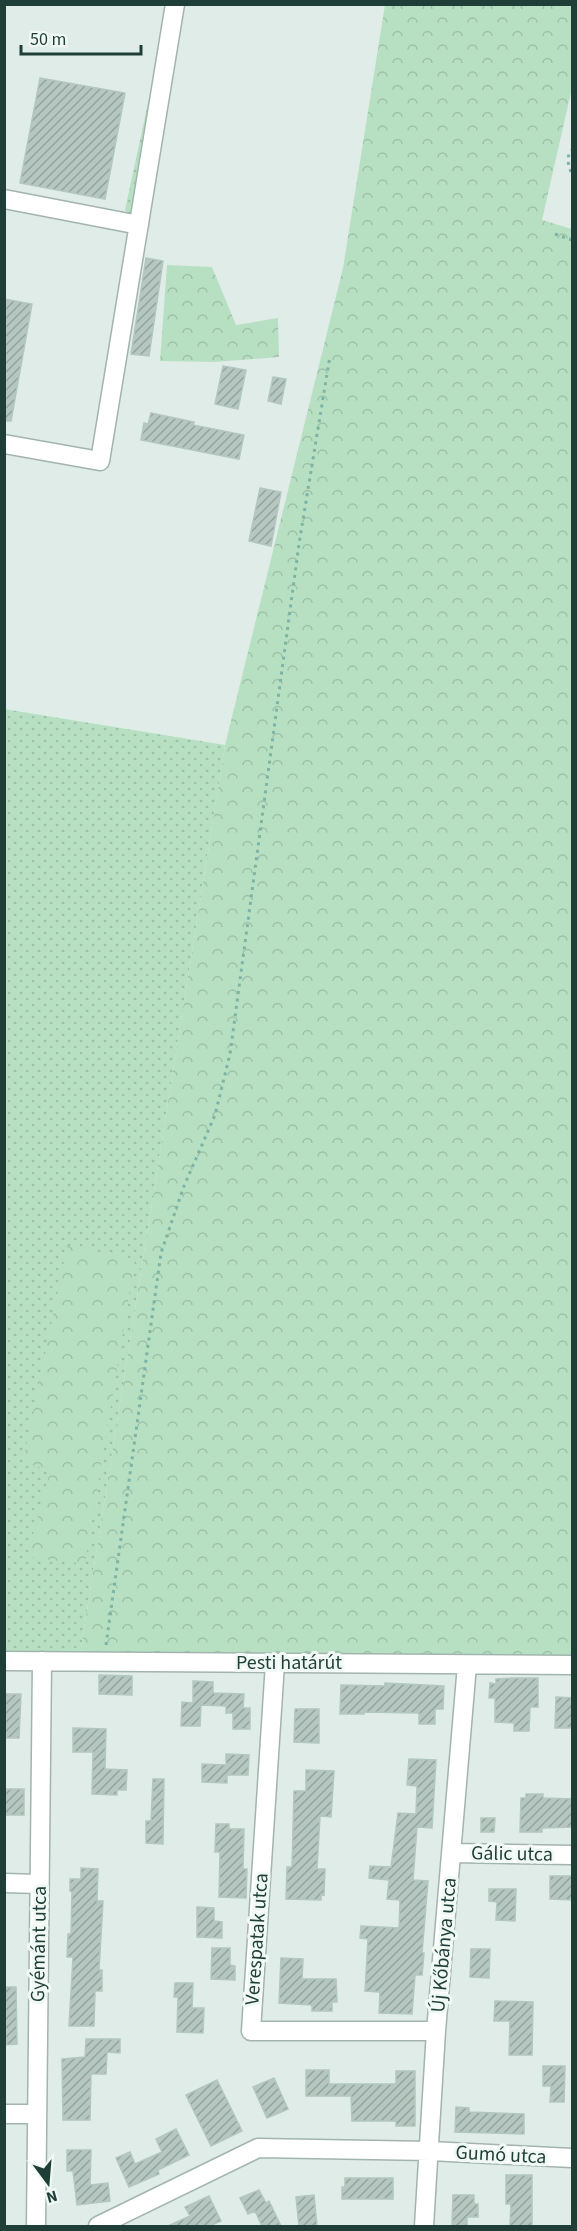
<svg xmlns="http://www.w3.org/2000/svg" width="577" height="2231" viewBox="0 0 577 2231" font-family="'Source Sans 3',sans-serif">
	<defs>
		<pattern id="grass-dots" width="8" height="8" patternUnits="userSpaceOnUse" patternTransform="scale(1.5)"><rect width="8" height="8" fill="#b7e0c3"/><path d="M2 2h.1M6 6h.1" fill="none" stroke="#9dc1a8" stroke-width="1.8" stroke-linecap="round"/></pattern>
		<pattern id="forest-crowns" width="20" height="18" patternUnits="userSpaceOnUse" patternTransform="scale(1.5)"><rect width="20" height="18" fill="#b7e0c3"/><path d="M2 6a3 3 0 1 1 6 0M12 15a3 3 0 1 1 6 0" fill="none" stroke="#9dc1a8"/></pattern>
		<pattern id="building-hatch" width="6" height="6" patternUnits="userSpaceOnUse" patternTransform="scale(1.5)"><rect width="6" height="6" fill="#b5c7c0"/><path d="M-1 1l2-2M0 6l6-6M5 7l2-2" fill="none" stroke="#93a39d"/></pattern>
	</defs>
	<rect width="100%" height="100%" fill="#e0ece7"/>
	<path fill="url(#grass-dots)" d="M 169,5 L 136,223 L 125,210 Z
		M 4,709 L 225,745 L 80,1654 L 5,1653 Z"/>
	<path fill="url(#forest-crowns)" d="M 385,5 L 572,5 L 572,88 L 542,220 L 572,229 L 572,1656 L 80,1654 L 225,745 L 343,268 Z
		M 167,265 L 212,267 L 236,325 L 278,318 L 279,357 L 214,362 L 160,361 Z
		M 67,1246 L 135,1259 L 85,1564 L 27,1557 L 50,1471 L 23,1462 Z"/>
	<path fill="url(#building-hatch)" stroke="#b2c7bf" stroke-width="1.5" d="M 40,78 L 125,93 L 105,199 L 20,183 Z
		M 146,258 L 163,261 L 149,356 L 131,354 Z
		M 4,299 L 32,304 L 11,421 L 4,421 Z
		M 223,366 L 246,370 L 238,409 L 215,404 Z
		M 273,377 L 286,379 L 281,404 L 268,401 Z
		M 151,413 L 194,422 L 193,425 L 244,435 L 239,459 L 141,440 L 144,423 L 148,424 Z
		M 260,488 L 281,492 L 271,546 L 249,541 Z
		M 99,1675 L 132,1676 L 132,1695 L 99,1694 Z
		M 515,1678 L 538,1678 L 538,1707 L 530,1707 L 529,1731 L 514,1731 L 514,1723 L 495,1722 L 495,1698 L 489,1698 L 490,1683 L 496,1684 L 496,1679 Z
		M 193,1681 L 213,1682 L 213,1693 L 244,1694 L 243,1708 L 250,1708 L 250,1729 L 233,1729 L 233,1713 L 226,1713 L 226,1706 L 201,1705 L 200,1726 L 181,1726 L 182,1702 L 193,1703 Z
		M 385,1683 L 444,1686 L 443,1709 L 435,1709 L 435,1724 L 419,1724 L 419,1713 L 364,1712 L 364,1714 L 340,1714 L 341,1685 L 385,1686 Z
		M 4,1694 L 21,1694 L 19,1738 L 4,1738 Z
		M 556,1697 L 573,1698 L 573,1728 L 555,1728 Z
		M 295,1709 L 319,1709 L 319,1743 L 294,1742 Z
		M 73,1728 L 106,1729 L 105,1769 L 127,1770 L 126,1790 L 117,1790 L 117,1795 L 92,1794 L 93,1752 L 73,1752 Z
		M 226,1754 L 249,1755 L 248,1775 L 227,1775 L 227,1783 L 202,1782 L 202,1764 L 226,1765 Z
		M 409,1759 L 436,1760 L 432,1828 L 417,1827 L 413,1880 L 428,1881 L 422,1953 L 424,1953 L 422,1975 L 415,1975 L 412,2014 L 379,2013 L 380,1992 L 365,1991 L 368,1939 L 360,1938 L 361,1926 L 399,1928 L 400,1900 L 387,1899 L 389,1880 L 369,1878 L 370,1866 L 391,1867 L 398,1813 L 416,1814 L 417,1786 L 407,1785 Z
		M 306,1770 L 334,1771 L 331,1817 L 320,1816 L 317,1869 L 325,1869 L 324,1895 L 321,1894 L 321,1900 L 286,1899 L 287,1867 L 292,1867 L 294,1791 L 306,1791 Z
		M 153,1779 L 164,1779 L 163,1844 L 146,1843 L 146,1821 L 151,1821 Z
		M 4,1789 L 24,1789 L 24,1815 L 4,1815 Z
		M 526,1794 L 543,1794 L 543,1798 L 573,1799 L 573,1827 L 542,1828 L 542,1832 L 520,1832 L 521,1798 L 526,1798 Z
		M 481,1818 L 495,1818 L 494,1832 L 481,1832 Z
		M 216,1824 L 229,1824 L 229,1829 L 244,1829 L 243,1869 L 247,1869 L 246,1898 L 219,1897 L 220,1852 L 215,1852 Z
		M 81,1868 L 98,1869 L 97,1901 L 103,1901 L 99,1970 L 102,1970 L 102,1991 L 95,1991 L 94,2026 L 69,2026 L 73,1957 L 67,1957 L 68,1934 L 71,1934 L 72,1892 L 70,1891 L 70,1879 L 81,1879 Z
		M 550,1876 L 573,1876 L 573,1900 L 550,1899 Z
		M 489,1889 L 516,1889 L 515,1921 L 496,1920 L 497,1902 L 489,1901 Z
		M 197,1907 L 214,1908 L 214,1921 L 222,1922 L 222,1938 L 197,1937 Z
		M 212,1948 L 230,1948 L 230,1965 L 235,1966 L 235,1980 L 211,1979 Z
		M 471,1949 L 490,1949 L 489,1978 L 470,1977 Z
		M 281,1958 L 303,1959 L 302,1979 L 336,1979 L 337,2002 L 332,2002 L 332,2011 L 312,2011 L 312,2005 L 279,2003 Z
		M 175,1983 L 193,1983 L 192,2008 L 204,2008 L 203,2033 L 177,2032 L 178,1997 L 174,1997 Z
		M 4,1987 L 16,1987 L 17,2044 L 4,2045 Z
		M 495,2001 L 533,2002 L 532,2055 L 509,2055 L 510,2021 L 494,2021 Z
		M 86,2039 L 120,2039 L 120,2053 L 107,2052 L 106,2074 L 91,2074 L 90,2120 L 63,2120 L 62,2059 L 85,2057 Z
		M 543,2066 L 565,2066 L 564,2102 L 550,2102 L 551,2086 L 543,2086 Z
		M 306,2070 L 329,2070 L 329,2084 L 396,2084 L 396,2071 L 415,2071 L 415,2126 L 396,2126 L 396,2121 L 352,2121 L 351,2096 L 306,2096 Z
		M 274,2078 L 288,2109 L 267,2118 L 253,2087 Z
		M 217,2080 L 242,2131 L 211,2146 L 186,2095 Z
		M 456,2107 L 469,2108 L 469,2112 L 524,2114 L 524,2134 L 455,2132 Z
		M 176,2129 L 189,2155 L 158,2170 L 159,2174 L 129,2187 L 116,2158 L 130,2152 L 135,2164 L 162,2152 L 156,2139 Z
		M 67,2150 L 91,2150 L 90,2185 L 108,2183 L 110,2201 L 77,2205 L 73,2171 L 67,2171 Z
		M 506,2175 L 532,2175 L 532,2226 L 510,2226 L 511,2204 L 506,2204 Z
		M 345,2178 L 393,2178 L 393,2199 L 342,2199 L 342,2187 L 345,2187 Z
		M 259,2190 L 266,2203 L 269,2201 L 281,2226 L 262,2226 L 255,2211 L 248,2214 L 240,2198 Z
		M 314,2195 L 317,2226 L 299,2226 L 296,2197 Z
		M 453,2195 L 474,2195 L 474,2204 L 478,2204 L 478,2217 L 467,2217 L 467,2226 L 452,2226 Z
		M 209,2196 L 221,2221 L 209,2226 L 168,2226 L 190,2216 L 185,2207 Z"/>
	<g fill="none" stroke-linecap="round" stroke-linejoin="round">
		<defs>
			<path id="minor" d="M 4,199 L 139,225
				M 4,444 L 100,461 L 175,4
				M 4,1661 L 572,1665
				M 275,1663 L 251,2031 L 436,2031
				M 451,1853 L 572,1855
				M 4,1883 L 39,1884
				M 4,2114 L 37,2114
				M 36,2226 L 42,1661
				M 98,2226 L 258,2148 L 430,2151 L 572,2158
				M 424,2226 L 436,2031 L 467,1665"/>
		</defs>
		<use href="#minor" stroke="#a2b4af" stroke-width="21"/>
		<path stroke="#7eb3a4" stroke-width="3" stroke-dasharray="3 4.5" stroke-linecap="butt" d="M 571,172 C 568,164 566,156 572,150
			M 555,234 L 572,240
			M 106,1645 L 161,1253 L 184,1186 L 215,1115 L 230,1054 L 299,544 L 330,356"/>
		<use href="#minor" stroke="#fff" stroke-width="18"/>
	</g>
	<g text-anchor="middle" dominant-baseline="central" stroke-width="6" stroke-linejoin="round" paint-order="stroke">
		<g font-size="20" fill="#1f3e37" stroke="#f1f9f5">
			<text x="289" y="1663">Pesti határút</text>
			<text transform="translate(512 1854) rotate(1)">Gálic utca</text>
			<text transform="translate(257 1939) rotate(-86)">Verespatak utca</text>
			<text transform="translate(39 1944) rotate(-89)">Gyémánt utca</text>
			<text transform="translate(444 1945) rotate(-85)">Új Kőbánya utca</text>
			<text transform="translate(501 2155) rotate(3)">Gumó utca</text>
		</g>
	</g>
	<rect width="577" height="2231" fill="none" stroke="#1f3e37" stroke-width="12"/>
	<g transform="translate(48 2183) rotate(164)" stroke="#f1f9f5" stroke-width="4.5" paint-order="stroke">
	<path d="M0-4.5L10 22L0 15L-10 22Z" fill="#1f3e37"/>
	<text y="-9" font-size="16" font-weight="bold" text-anchor="middle" fill="#1f3e37">N</text>
	</g>
	<path d="M21 45v9h120v-9" fill="none" stroke="#1f3e37" stroke-width="3"/>
	<text x="30" y="45" font-size="18" fill="#1f3e37" stroke="#f1f9f5" stroke-width="4.5" paint-order="stroke">50 m</text>
</svg>
